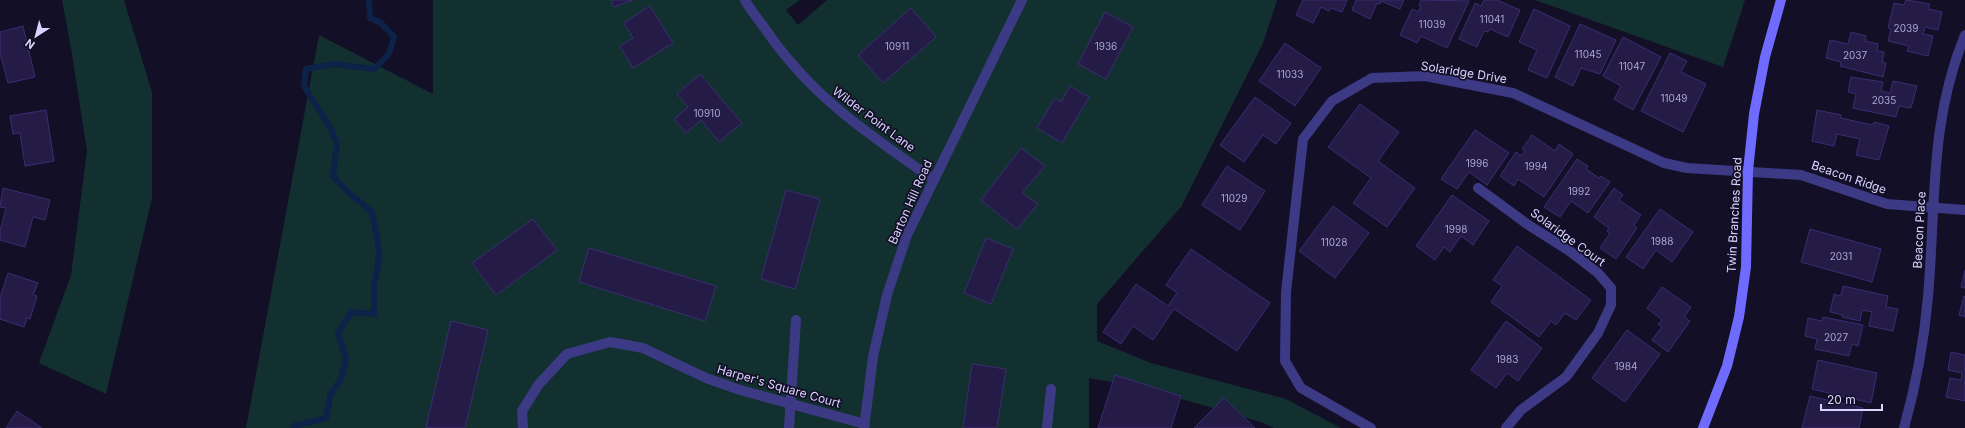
<svg xmlns="http://www.w3.org/2000/svg" width="1965" height="428" viewBox="0 0 1965 428" font-family="Inter,sans-serif">
	<rect width="100%" height="100%" fill="#130f26"/>
	<path fill="#12302f" d="M 62,0 L 124,0 L 152,92 L 152,198 L 106,394 L 39,363 L 71,275 L 87,151 L 71,48 Z
		M 433,0 L 800,0 L 786,10 L 798,25 L 827,0 L 1277,0 L 1263,43 L 1181,207 L 1097,304 L 1097,341 L 1151,363 L 1286,399 L 1341,428 L 1274,428 L 1261,422 L 1136,386 L 1089,378 L 1089,428 L 246,428 L 319,35 L 433,94 Z
		M 1535,0 L 1745,0 L 1723,67 Z"/>
	<g fill="none" stroke-linecap="round" stroke-linejoin="round">
		<path stroke="#0c2248" stroke-width="6" d="M 293,428 L 294,426 L 326,418 L 330,395 L 341,379 L 346,359 L 338,333 L 351,312 L 374,314 L 374,283 L 377,273 L 379,250 L 372,212 L 348,192 L 333,176 L 337,143 L 331,129 L 304,86 L 306,69 L 334,64 L 374,69 L 389,54 L 394,37 L 381,23 L 370,18 L 369,0"/>
	</g>
	<path fill="#241b47" stroke="#3b2d73" d="M 611,0 L 633,0 L 614,7 Z
		M 1303,0 L 1347,0 L 1342,12 L 1331,8 L 1329,11 L 1321,7 L 1313,23 L 1296,15 Z
		M 1356,0 L 1404,0 L 1400,9 L 1381,1 L 1380,4 L 1377,3 L 1370,19 L 1352,10 Z
		M 1421,0 L 1469,1 L 1447,48 L 1421,36 L 1417,43 L 1400,35 L 1412,9 L 1418,12 L 1421,6 L 1419,5 Z
		M 1484,0 L 1497,0 L 1520,10 L 1508,37 L 1490,29 L 1488,32 L 1484,31 L 1477,47 L 1459,39 L 1475,3 L 1481,6 Z
		M 1906,0 L 1930,4 L 1928,9 L 1942,12 L 1938,30 L 1925,27 L 1923,34 L 1933,36 L 1928,56 L 1907,51 L 1909,46 L 1888,41 L 1891,29 L 1888,28 L 1894,3 L 1904,5 Z
		M 650,6 L 673,43 L 633,68 L 620,46 L 633,38 L 624,23 Z
		M 911,8 L 936,37 L 883,83 L 858,55 Z
		M 1534,9 L 1570,26 L 1547,78 L 1528,70 L 1537,50 L 1519,42 Z
		M 1105,12 L 1133,27 L 1106,79 L 1078,64 Z
		M 1580,24 L 1616,40 L 1600,74 L 1581,68 L 1573,86 L 1555,77 Z
		M 23,26 L 35,77 L 8,83 L 0,53 L 0,32 Z
		M 1851,32 L 1866,36 L 1865,41 L 1878,44 L 1877,51 L 1884,52 L 1882,62 L 1886,63 L 1883,77 L 1840,66 L 1841,62 L 1826,58 L 1830,40 L 1848,44 Z
		M 1623,37 L 1661,57 L 1633,110 L 1614,99 L 1621,86 L 1603,76 Z
		M 1285,43 L 1321,68 L 1295,106 L 1259,81 Z
		M 1670,53 L 1687,61 L 1681,72 L 1706,84 L 1683,132 L 1641,111 Z
		M 700,74 L 742,123 L 719,142 L 701,120 L 686,133 L 674,119 L 688,107 L 677,94 Z
		M 1851,77 L 1883,82 L 1881,91 L 1890,93 L 1893,81 L 1917,86 L 1911,108 L 1899,106 L 1896,117 L 1853,108 L 1856,94 L 1848,92 Z
		M 1070,86 L 1089,97 L 1062,143 L 1037,128 L 1055,98 L 1061,102 Z
		M 1255,97 L 1291,123 L 1276,144 L 1263,135 L 1244,162 L 1220,145 Z
		M 1360,104 L 1399,132 L 1378,161 L 1415,188 L 1387,227 L 1353,203 L 1371,178 L 1328,147 Z
		M 46,110 L 54,161 L 25,166 L 20,133 L 13,134 L 10,116 Z
		M 1817,110 L 1841,115 L 1841,118 L 1863,123 L 1873,125 L 1874,122 L 1889,126 L 1879,160 L 1856,155 L 1860,139 L 1837,134 L 1834,146 L 1812,141 Z
		M 1475,130 L 1509,153 L 1487,185 L 1469,172 L 1457,189 L 1441,179 Z
		M 1532,135 L 1555,151 L 1559,144 L 1573,154 L 1544,197 L 1518,179 L 1514,186 L 1500,176 L 1516,152 L 1521,156 L 1525,151 L 1522,149 Z
		M 1021,148 L 1045,166 L 1022,193 L 1038,204 L 1017,229 L 981,200 Z
		M 1577,159 L 1588,166 L 1586,169 L 1599,178 L 1601,176 L 1610,182 L 1588,213 L 1571,201 L 1560,217 L 1544,207 Z
		M 1227,166 L 1265,191 L 1240,230 L 1202,205 Z
		M 3,188 L 50,200 L 45,220 L 33,217 L 25,247 L 0,240 L 0,231 L 6,208 L 0,207 Z
		M 1614,188 L 1623,195 L 1619,200 L 1641,215 L 1634,225 L 1637,228 L 1616,259 L 1600,248 L 1610,233 L 1607,231 L 1609,228 L 1594,217 Z
		M 786,190 L 820,199 L 795,289 L 761,279 Z
		M 1452,195 L 1489,221 L 1473,245 L 1461,236 L 1450,252 L 1444,247 L 1435,260 L 1416,246 Z
		M 1333,206 L 1369,233 L 1335,278 L 1299,251 Z
		M 1660,209 L 1693,232 L 1672,262 L 1656,250 L 1643,269 L 1626,257 Z
		M 533,219 L 557,250 L 496,295 L 472,263 Z
		M 1810,229 L 1881,249 L 1872,282 L 1801,262 Z
		M 986,238 L 1013,249 L 991,304 L 964,293 Z
		M 1517,246 L 1591,300 L 1576,320 L 1565,313 L 1556,325 L 1551,321 L 1539,337 L 1491,302 L 1502,286 L 1493,280 Z
		M 589,248 L 716,286 L 705,321 L 579,282 Z
		M 1191,249 L 1270,303 L 1237,351 L 1174,309 L 1153,340 L 1133,326 L 1121,344 L 1103,332 L 1136,284 L 1168,306 L 1177,293 L 1166,285 Z
		M 1965,270 L 1965,288 L 1961,287 Z
		M 8,273 L 38,283 L 33,295 L 37,296 L 30,319 L 27,318 L 24,327 L 0,319 L 0,298 Z
		M 1843,286 L 1888,296 L 1886,307 L 1898,309 L 1893,331 L 1869,326 L 1872,312 L 1862,310 L 1860,321 L 1842,317 L 1843,315 L 1830,312 L 1834,294 L 1841,296 Z
		M 1662,287 L 1691,307 L 1684,317 L 1690,321 L 1668,352 L 1652,340 L 1662,327 L 1658,324 L 1662,320 L 1647,308 Z
		M 1964,296 L 1965,297 L 1965,317 L 1959,315 Z
		M 1823,317 L 1863,325 L 1858,346 L 1852,344 L 1849,356 L 1815,349 L 1817,339 L 1805,336 L 1808,318 L 1822,321 Z
		M 451,321 L 488,330 L 465,428 L 431,428 L 426,427 Z
		M 1506,321 L 1542,348 L 1518,381 L 1507,373 L 1496,388 L 1471,370 Z
		M 1627,330 L 1660,354 L 1625,402 L 1592,378 Z
		M 1951,352 L 1965,355 L 1965,401 L 1946,397 L 1950,378 L 1961,380 L 1962,373 L 1948,370 Z
		M 1818,360 L 1877,373 L 1871,403 L 1812,389 Z
		M 972,364 L 1006,369 L 997,428 L 963,428 Z
		M 1115,375 L 1181,396 L 1171,428 L 1098,428 Z
		M 1810,396 L 1863,408 L 1859,428 L 1802,428 Z
		M 1224,398 L 1255,428 L 1194,428 Z
		M 17,411 L 42,428 L 6,428 Z"/>
	<g fill="none" stroke-linecap="round" stroke-linejoin="round">
		<path stroke="#3d3a85" stroke-width="10" d="M 745,0 C 751,11 759,20 766,30 C 812,97 868,134 933,179
			M 1478,188 L 1527,224 L 1571,252 L 1598,273 L 1611,288 L 1611,305 L 1598,333 L 1566,377 L 1521,410 L 1506,428
			M 523,428 L 522,411 L 539,384 L 567,354 L 610,342 L 643,348 L 706,378 L 740,390 L 865,424
			M 789,428 L 796,320
			M 864,428 L 873,357 L 887,295 L 907,235 L 1022,0
			M 1047,428 L 1051,389
			M 1371,428 L 1301,388 L 1285,361 L 1286,292 L 1303,139 L 1332,101 L 1372,78 L 1425,76 L 1513,93 L 1664,163 L 1687,168 L 1801,175 L 1887,204 L 1965,210
			M 1904,428 C 1916,385 1924,342 1928,297 C 1936,206 1929,122 1965,35"/>
		<path stroke="#6f6bff" stroke-width="10" d="M 1703,428 L 1727,366 L 1739,317 L 1746,267 L 1748,171 L 1754,114 L 1765,57 L 1781,0"/>
	</g>
	<g text-anchor="middle" dominant-baseline="central" stroke-width="3.5" stroke-linejoin="round" paint-order="stroke">
		<g font-size="10" fill="#aca6d1">
			<text x="1492" y="19">11041</text>
			<text x="1432" y="24">11039</text>
			<text x="1906" y="28">2039</text>
			<text x="897" y="46">10911</text>
			<text x="1106" y="46">1936</text>
			<text x="1588" y="54">11045</text>
			<text x="1855" y="55">2037</text>
			<text x="1632" y="66">11047</text>
			<text x="1290" y="74">11033</text>
			<text x="1674" y="98">11049</text>
			<text x="1884" y="100">2035</text>
			<text x="707" y="113">10910</text>
			<text x="1477" y="163">1996</text>
			<text x="1536" y="166">1994</text>
			<text x="1579" y="191">1992</text>
			<text x="1234" y="198">11029</text>
			<text x="1456" y="229">1998</text>
			<text x="1662" y="241">1988</text>
			<text x="1334" y="242">11028</text>
			<text x="1841" y="256">2031</text>
			<text x="1836" y="337">2027</text>
			<text x="1507" y="359">1983</text>
			<text x="1626" y="366">1984</text>
		</g>
		<g font-size="12" fill="#d9d4ff" stroke="#130f26">
			<text transform="translate(1464 72) rotate(9)">Solaridge Drive</text>
			<text transform="translate(874 119) rotate(37)">Wilder Point Lane</text>
			<text transform="translate(1849 177) rotate(19)">Beacon Ridge</text>
			<text transform="translate(910 202) rotate(-66)">Barton Hill Road</text>
			<text transform="translate(1734 215) rotate(-87)">Twin Branches Road</text>
			<text transform="translate(1919 230) rotate(-87)">Beacon Place</text>
			<text transform="translate(1568 237) rotate(36)">Solaridge Court</text>
			<text transform="translate(779 386) rotate(16)">Harper's Square Court</text>
		</g>
	</g>
	<g transform="translate(36 36) rotate(216)" stroke="#130f26" stroke-width="3" paint-order="stroke">
	<path d="M0-3L7 15L0 10L-7 15Z" fill="#d9d4ff"/>
	<text y="-6" font-size="11" font-weight="bold" text-anchor="middle" fill="#d9d4ff">N</text>
	</g>
	<path d="M1821 404v6h61v-6" fill="none" stroke="#d9d4ff" stroke-width="2"/>
	<text x="1827" y="404" font-size="12" fill="#d9d4ff" stroke="#130f26" stroke-width="3" paint-order="stroke">20 m</text>
</svg>
